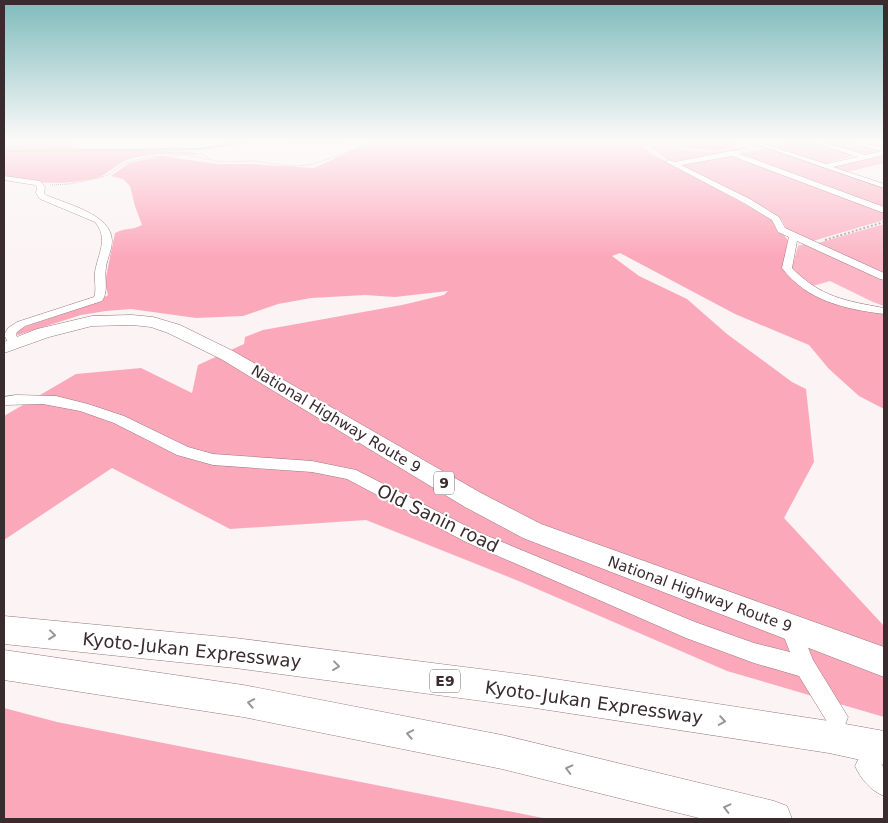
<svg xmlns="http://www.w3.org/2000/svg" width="888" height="823" viewBox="0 0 888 823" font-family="'DejaVu Sans',sans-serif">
	<rect width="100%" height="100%" fill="#fbf3f4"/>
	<path fill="#fcb6c6" d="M 794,142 L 813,142 L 857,155 L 822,164 L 771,146 Z
		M 820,142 L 850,142 L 882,151 L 865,155 Z
		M 657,145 C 678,147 700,154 721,151 C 731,150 740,145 749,148 L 675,163 L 666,159 L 650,147 Z
		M 766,148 L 884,189 L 884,208 L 737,154 Z
		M 732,155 L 884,212 L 884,220 L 813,241 L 787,230 L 781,219 L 749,199 L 681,165 Z
		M 884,155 L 884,163 L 847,172 L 831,167 Z
		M 884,224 L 884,274 L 818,243 Z
		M 807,243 L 884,279 L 884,306 L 873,302 L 830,281 L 813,286 L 802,280 L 792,268 L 798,246 Z"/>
	<path fill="#fca8bb" d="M 4,142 L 65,142 L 73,144 L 71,148 L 193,152 L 200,155 C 175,154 148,152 124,161 C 117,165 112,169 105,174 C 100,178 87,180 80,181 C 54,185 29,181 4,181 Z
		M 371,142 L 737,142 L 736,147 L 718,151 L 649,144 L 644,147 L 651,153 L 680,169 L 772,219 L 790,243 L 784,262 L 795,278 L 830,299 L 884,312 L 884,409 L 859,396 L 829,369 L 809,345 L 735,314 L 620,253 L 612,256 L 639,276 L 687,299 L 727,334 L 792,382 L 806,389 L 814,462 L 784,518 L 884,626 L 884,717 L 727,671 L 521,582 L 366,520 L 230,529 L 112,468 L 4,540 L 4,416 L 76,374 L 141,368 L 192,393 L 198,365 L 244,344 L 245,337 L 263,330 L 402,305 L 444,295 L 448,291 L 395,297 L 365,295 L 311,298 L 278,304 L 243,316 L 196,318 L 131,309 L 106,311 L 81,315 L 18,335 L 15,333 L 18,329 L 95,303 L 108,295 L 105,282 L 115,233 C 124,228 133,230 142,225 L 135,206 L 130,186 L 123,179 L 111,176 L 129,163 L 161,156 L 218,164 L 252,164 L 314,168 Z
		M 4,708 L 57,722 L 548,819 L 4,819 Z"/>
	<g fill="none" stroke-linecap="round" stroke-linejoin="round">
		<path stroke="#81c579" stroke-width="2" d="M 291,142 L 341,142
			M 4,151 L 200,149 L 243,142"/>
		<defs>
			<path id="minor" d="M 750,142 L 758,142 L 826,164 L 858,157 L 813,142 L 821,142 L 866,155 L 882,151 L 852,143 L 851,142 L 860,142 L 884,148 L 884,155 L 833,167 L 884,184 L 884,188 Z
				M 731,151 L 742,151 L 742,153 L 740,154 L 884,207 L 884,212 L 881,212 L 732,156 L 681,165 L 750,199 L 779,217 L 785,228 L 884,273 L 884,280 L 880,279 L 797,241 L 792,268 C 820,297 846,301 884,308 L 884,314 C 845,309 807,301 782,268 L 789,237 L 778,232 L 772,220 L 744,203 L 666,162 L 669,160 L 675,162 Z
				M 4,176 L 40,181 L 45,187 L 44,193 L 46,195 C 66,204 112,214 112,241 C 112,250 107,259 106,267 C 104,279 109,291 102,301 L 25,326 L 17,332 L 16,335 L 21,344 L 15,348 L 11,347 L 4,335 L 8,328 L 17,322 L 94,297 C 97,289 94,281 95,272 C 98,253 109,239 95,222 L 40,199 L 36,193 L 37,187 L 35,185 L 4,180 Z
				M 16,395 L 56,396 L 88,404 L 124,416 L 188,447 L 213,454 L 312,461 L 356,470 L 478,532 L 695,622 L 754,643 L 790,652 L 780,627 L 783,620 L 790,618 L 797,620 L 813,660 L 848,717 L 845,725 L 837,728 L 829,725 L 799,676 L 754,663 L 686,638 L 466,542 L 347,479 L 312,472 L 213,465 L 177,455 L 114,423 L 80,411 L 43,404 L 4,405 L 4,397 Z
				M 867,754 L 875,758 L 884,767 L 884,796 C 871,791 861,779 855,766 L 859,758 Z"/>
			<path id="highway" d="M 132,315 L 153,317 L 180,325 L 233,351 L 481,493 L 541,524 L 884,647 L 884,677 L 523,538 L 465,507 L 221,359 L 168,333 L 151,327 L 132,325 L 92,326 L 49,337 L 4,353 L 4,342 L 37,329 L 92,316 Z
				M 4,616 L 235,638 L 535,676 L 829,721 L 884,731 L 884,765 L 829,753 L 535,708 L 235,668 L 4,644 Z
				M 4,650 L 243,685 L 502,735 L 774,801 L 787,806 L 792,819 L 703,819 L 502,769 L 243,717 L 4,680 Z"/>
		</defs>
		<use href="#minor" stroke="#9a777f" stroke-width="1"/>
		<use href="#highway" stroke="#9a777f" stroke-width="1"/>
		<path stroke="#ada3a4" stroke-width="1" stroke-dasharray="1 1" stroke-linecap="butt" d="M 180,142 L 192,146 L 210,159
			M 50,185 L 69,184 L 99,178 L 108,175 L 125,163 L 149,157 L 185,155 L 222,162 L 253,161 L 291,166 L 310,165 L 379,142"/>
		<path stroke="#ada3a4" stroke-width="2" stroke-dasharray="2 2" stroke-linecap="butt" d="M 825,240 L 884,222"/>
		<use href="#minor" fill="#fff" fill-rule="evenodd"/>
		<use href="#highway" fill="#fff" fill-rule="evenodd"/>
	</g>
	<defs><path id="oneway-chevron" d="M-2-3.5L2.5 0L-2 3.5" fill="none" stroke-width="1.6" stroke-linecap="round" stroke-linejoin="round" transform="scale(1.25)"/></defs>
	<g stroke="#9c9596">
		<use href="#oneway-chevron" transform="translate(52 635) rotate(6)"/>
		<use href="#oneway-chevron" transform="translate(336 666) rotate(7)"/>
		<use href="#oneway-chevron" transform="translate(251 703) rotate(-169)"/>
		<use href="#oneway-chevron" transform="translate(722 721) rotate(9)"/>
		<use href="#oneway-chevron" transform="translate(410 734) rotate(-169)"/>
		<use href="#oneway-chevron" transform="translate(569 769) rotate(-166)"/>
		<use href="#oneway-chevron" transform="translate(727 808) rotate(-166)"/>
	</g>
	<linearGradient id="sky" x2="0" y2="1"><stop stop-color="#7fbbbc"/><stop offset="0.55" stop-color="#fdfafa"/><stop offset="1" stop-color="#fdfafa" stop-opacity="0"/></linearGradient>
	<rect width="888" height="257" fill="url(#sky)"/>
	<g text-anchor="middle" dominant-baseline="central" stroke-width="4" stroke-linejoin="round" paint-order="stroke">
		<g fill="#fff" stroke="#746b6d" stroke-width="1">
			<rect x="434" y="471.5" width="20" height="23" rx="4"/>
			<rect x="430" y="669.5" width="30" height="23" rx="4"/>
		</g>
		<g font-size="14" font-weight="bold" fill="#392b2e">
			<text x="444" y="483">9</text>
			<text x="445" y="681">E9</text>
		</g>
		<g font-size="15" fill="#392b2e" stroke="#fff">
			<text transform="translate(336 419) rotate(31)">National Highway Route 9</text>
			<text transform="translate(700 594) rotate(20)">National Highway Route 9</text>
		</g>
		<g font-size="18" fill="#392b2e" stroke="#fff">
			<text transform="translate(438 518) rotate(26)">Old Sanin road</text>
			<text transform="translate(192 650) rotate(6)">Kyoto-Jukan Expressway</text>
			<text transform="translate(594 702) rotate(8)">Kyoto-Jukan Expressway</text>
		</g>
	</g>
	<rect width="888" height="823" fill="none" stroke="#392b2e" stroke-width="10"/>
</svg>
